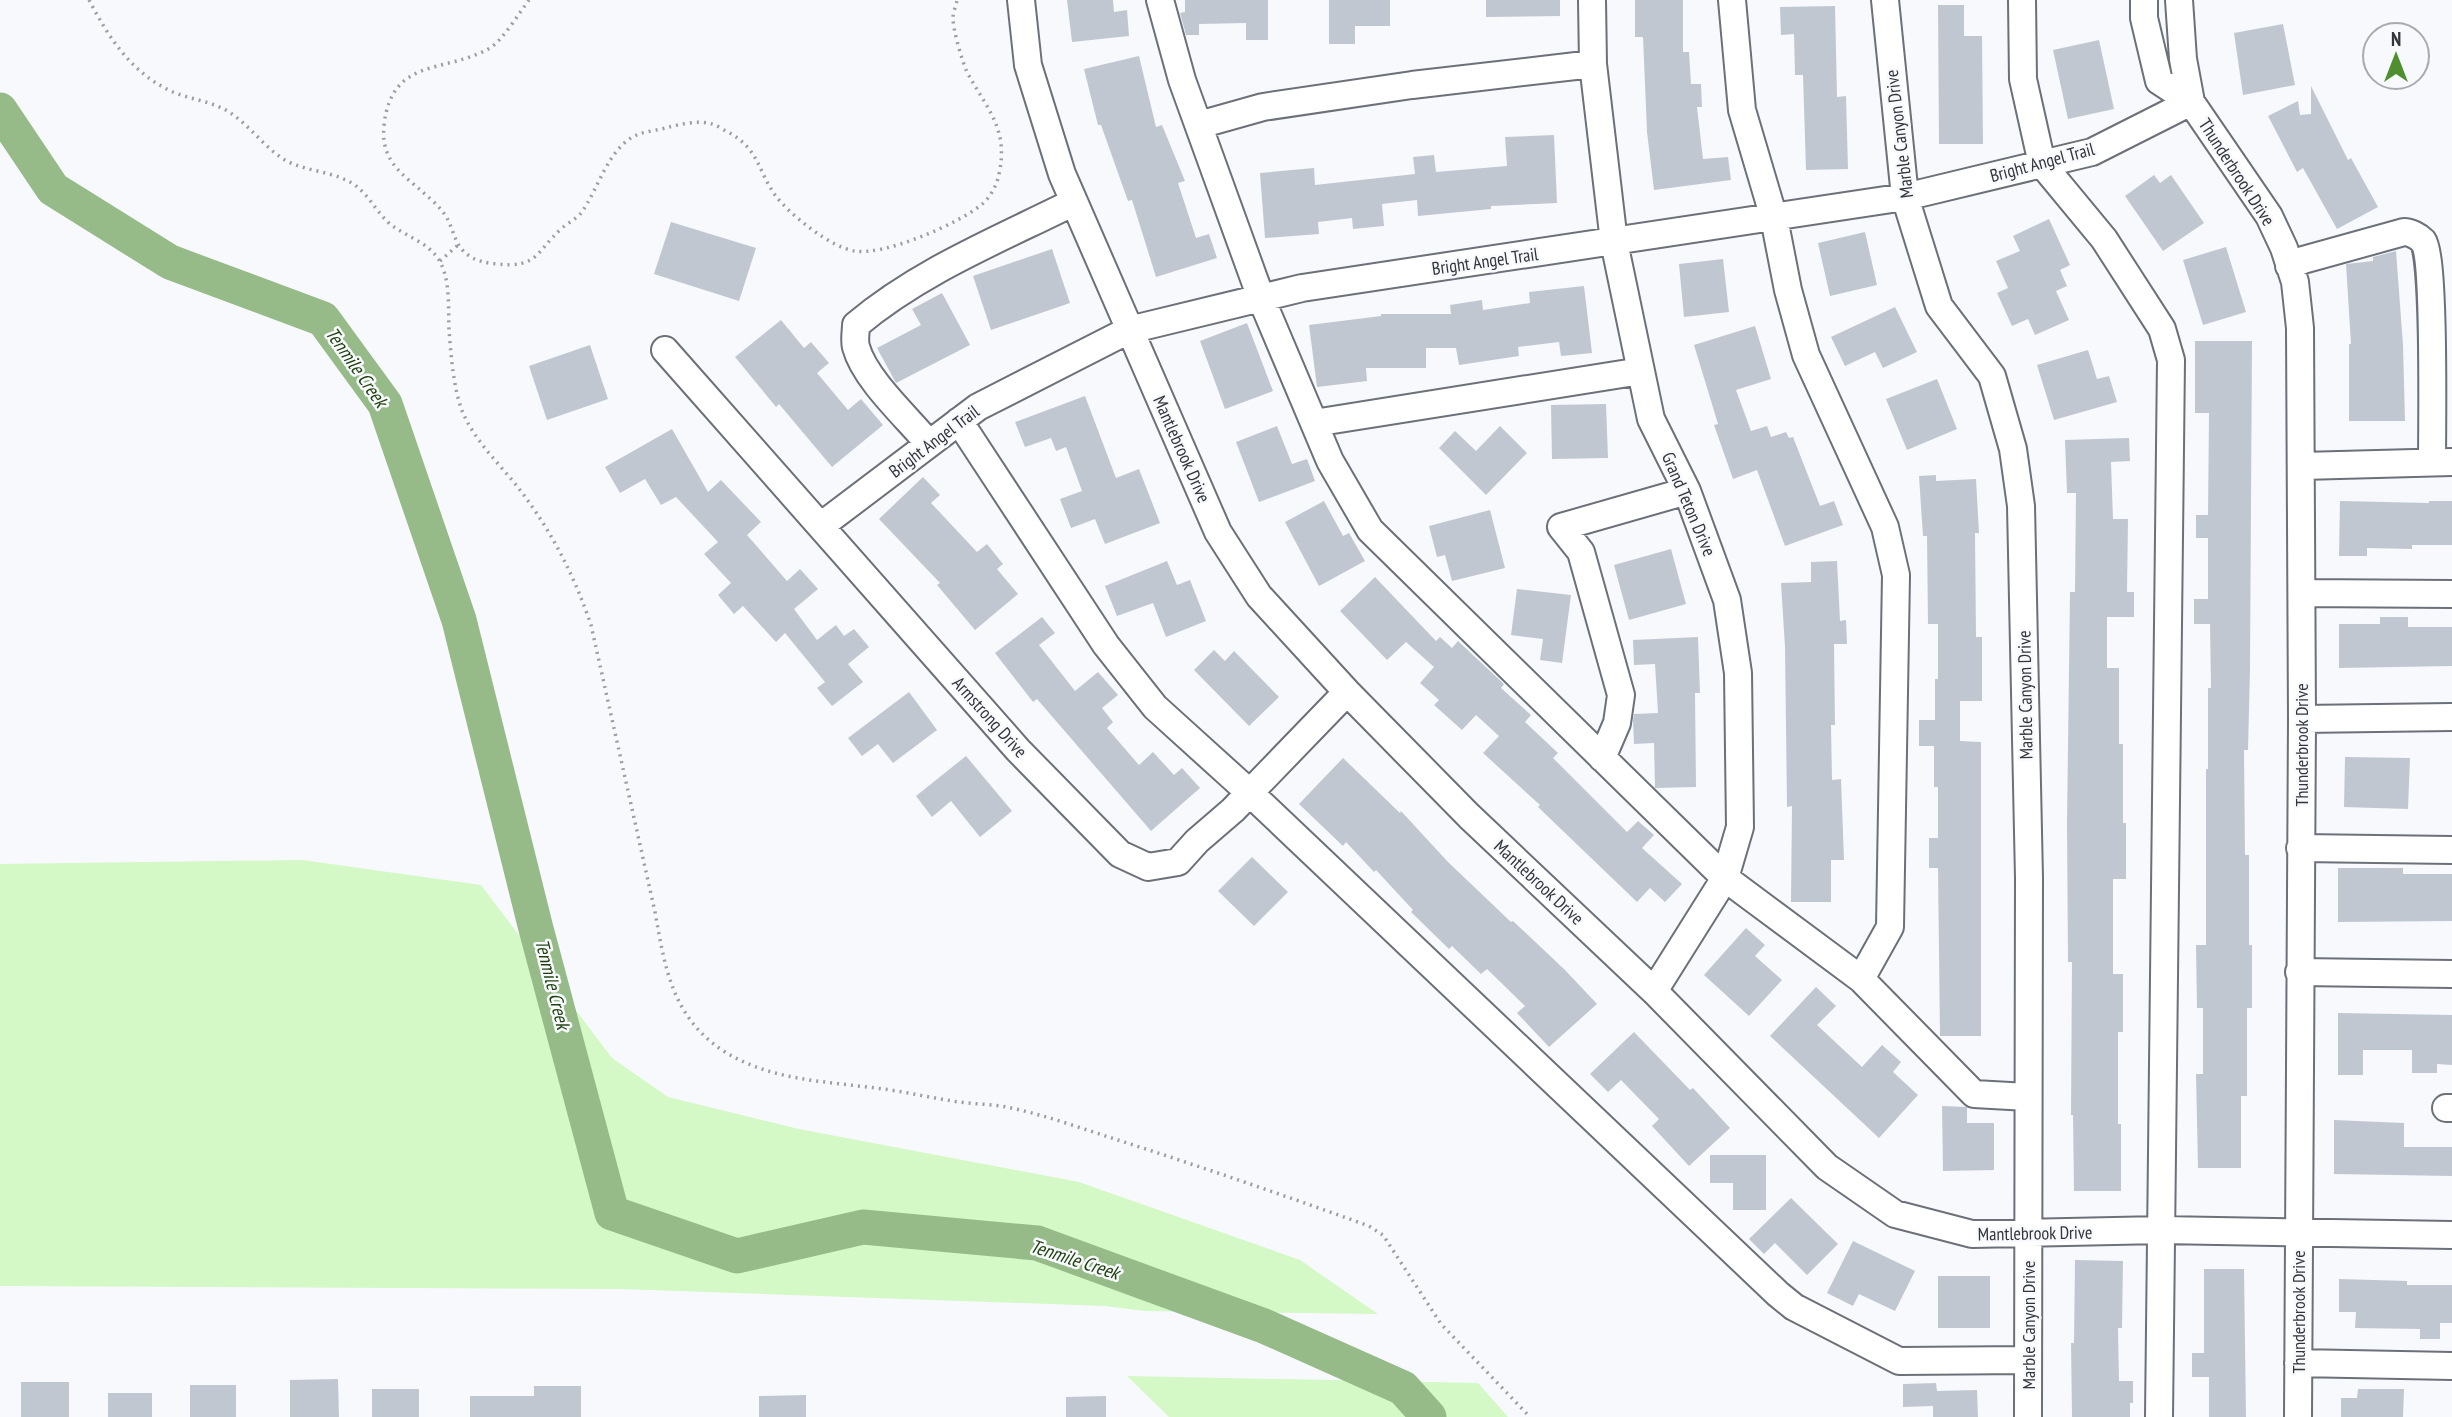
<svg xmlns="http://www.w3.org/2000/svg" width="2452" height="1417" viewBox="0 0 2452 1417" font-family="'PT Sans Narrow',sans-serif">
	<rect width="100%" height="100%" fill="#f7f9fd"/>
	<path fill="#d4f8c6" d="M 302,860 L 481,885 L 612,1058 L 668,1097 L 799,1129 L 1079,1182 L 1300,1260 L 1378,1314 L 1145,1311 L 1105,1306 L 622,1289 L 0,1286 L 0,864 Z
		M 1127,1376 L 1478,1383 L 1508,1417 L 1169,1417 Z"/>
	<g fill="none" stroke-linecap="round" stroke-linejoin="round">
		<path stroke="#96ba88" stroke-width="35" d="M 0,110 L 53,189 L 170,262 L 323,319 L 385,404 L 459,620 L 535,925 L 612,1213 L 737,1256 L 863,1227 L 1037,1243 L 1264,1326 L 1403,1388 L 1429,1417"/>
	</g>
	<path fill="#c1c7d1" d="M 1067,0 L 1113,0 L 1114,12 L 1127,10 L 1129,36 L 1072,42 Z
		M 1185,0 L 1268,0 L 1268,40 L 1246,40 L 1246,23 L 1199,24 L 1199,35 L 1186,35 L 1180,13 L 1185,12 Z
		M 1329,0 L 1390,0 L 1390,26 L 1355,26 L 1355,44 L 1329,44 Z
		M 1486,0 L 1560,0 L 1560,16 L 1486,17 Z
		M 1635,0 L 1683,0 L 1683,52 L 1689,52 L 1691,84 L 1701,84 L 1702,107 L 1697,107 L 1703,159 L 1728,157 L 1731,180 L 1654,190 L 1647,132 L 1643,37 L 1635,37 Z
		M 1938,5 L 1964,5 L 1964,36 L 1982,36 L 1983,144 L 1939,144 Z
		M 1835,6 L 1837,97 L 1846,96 L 1848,169 L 1806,170 L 1803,75 L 1795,75 L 1794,34 L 1781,35 L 1780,7 Z
		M 2283,24 L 2295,85 L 2243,95 L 2234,33 Z
		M 2099,40 L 2114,109 L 2068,119 L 2053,50 Z
		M 1139,56 L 1156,127 L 1162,125 L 1185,181 L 1178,183 L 1196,238 L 1209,234 L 1217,258 L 1156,277 L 1132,200 L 1128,201 L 1101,125 L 1098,125 L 1084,69 Z
		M 2311,86 L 2348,160 L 2351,158 L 2378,207 L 2337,229 L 2303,168 L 2297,172 L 2268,116 L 2298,101 L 2300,115 L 2311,114 Z
		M 1554,135 L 1557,203 L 1491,206 L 1491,209 L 1418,216 L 1417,200 L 1382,204 L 1384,226 L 1353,229 L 1352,218 L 1318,222 L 1319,234 L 1265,238 L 1260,173 L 1314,168 L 1315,185 L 1415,174 L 1413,157 L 1434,155 L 1436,172 L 1507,166 L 1505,137 Z
		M 2154,175 L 2160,183 L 2171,175 L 2204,223 L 2163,251 L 2125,196 Z
		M 2049,219 L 2070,265 L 2060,270 L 2067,286 L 2056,291 L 2069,320 L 2035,335 L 2028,319 L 2012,326 L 1997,293 L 2008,288 L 1996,261 L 2020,251 L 2013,236 Z
		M 671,222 L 756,248 L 739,301 L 654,274 Z
		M 1865,232 L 1877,285 L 1830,296 L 1818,243 Z
		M 2226,247 L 2246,312 L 2203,325 L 2183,260 Z
		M 1052,249 L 1070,303 L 991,330 L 973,276 Z
		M 2396,251 L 2403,345 L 2405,421 L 2349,421 L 2349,344 L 2351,344 L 2346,264 L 2373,261 L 2373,257 Z
		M 1723,259 L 1729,312 L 1684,317 L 1679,264 Z
		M 1584,286 L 1592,353 L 1561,356 L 1559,342 L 1518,347 L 1519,356 L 1459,365 L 1456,348 L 1426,348 L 1426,368 L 1366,368 L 1367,381 L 1317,387 L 1309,325 L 1381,316 L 1381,314 L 1451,314 L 1450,305 L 1482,300 L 1483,310 L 1530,303 L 1529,292 Z
		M 942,293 L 970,345 L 896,383 L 877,348 L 921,325 L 912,309 Z
		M 1895,307 L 1917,352 L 1883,368 L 1875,352 L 1845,366 L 1831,337 Z
		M 781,320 L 804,348 L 811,342 L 829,363 L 817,373 L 848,410 L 861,399 L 883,425 L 832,467 L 779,404 L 776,407 L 735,357 Z
		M 1247,323 L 1273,391 L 1225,409 L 1200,341 Z
		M 1755,326 L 1771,379 L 1736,390 L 1751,431 L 1767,426 L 1771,437 L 1786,432 L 1789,438 L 1793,437 L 1820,506 L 1834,501 L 1843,525 L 1785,546 L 1757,470 L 1733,479 L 1714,425 L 1718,424 L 1694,345 Z
		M 2195,341 L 2252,341 L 2250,669 L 2248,750 L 2244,750 L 2245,855 L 2249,855 L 2249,945 L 2252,945 L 2252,1008 L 2247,1008 L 2247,1096 L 2241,1096 L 2241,1168 L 2198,1168 L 2196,1074 L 2203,1074 L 2203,1008 L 2197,1008 L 2196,945 L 2206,945 L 2206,769 L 2208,769 L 2208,688 L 2211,688 L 2210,624 L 2194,624 L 2194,599 L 2208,599 L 2208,538 L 2196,538 L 2196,515 L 2208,515 L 2209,413 L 2195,413 Z
		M 590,345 L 608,399 L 547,420 L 529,366 Z
		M 2088,350 L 2097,379 L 2109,376 L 2117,402 L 2054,420 L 2037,365 Z
		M 1937,379 L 1957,429 L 1907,450 L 1886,399 Z
		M 1085,396 L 1116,478 L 1139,469 L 1160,523 L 1105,544 L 1095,519 L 1071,528 L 1060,499 L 1082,491 L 1066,447 L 1056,451 L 1051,438 L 1025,447 L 1015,422 Z
		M 1606,404 L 1608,458 L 1552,459 L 1551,405 Z
		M 1277,426 L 1292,464 L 1307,459 L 1315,481 L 1259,502 L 1236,442 Z
		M 1500,426 L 1527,453 L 1486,495 L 1439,448 L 1455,431 L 1476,451 Z
		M 672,429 L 708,492 L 721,480 L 761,522 L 747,535 L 787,581 L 800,569 L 818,589 L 794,609 L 817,640 L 836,625 L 844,636 L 854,629 L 869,647 L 848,664 L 863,682 L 832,706 L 817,688 L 825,682 L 785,633 L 776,642 L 743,606 L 734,614 L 718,595 L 731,583 L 704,554 L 718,542 L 676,497 L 661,505 L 645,479 L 620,493 L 605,467 Z
		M 2129,438 L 2130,461 L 2111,462 L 2113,519 L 2128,519 L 2127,592 L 2134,592 L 2134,617 L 2107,617 L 2107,668 L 2119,668 L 2119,744 L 2123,744 L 2123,823 L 2126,823 L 2126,879 L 2113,879 L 2113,974 L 2123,974 L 2123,1032 L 2118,1032 L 2118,1124 L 2121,1124 L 2121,1191 L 2074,1191 L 2073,1115 L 2071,1115 L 2072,962 L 2068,962 L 2067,823 L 2070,592 L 2075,592 L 2076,493 L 2067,493 L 2065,440 Z
		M 1936,475 L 1936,481 L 1976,479 L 1979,533 L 1975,533 L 1976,637 L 1982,637 L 1982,701 L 1960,701 L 1960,741 L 1981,742 L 1981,1036 L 1940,1036 L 1938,868 L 1929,868 L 1929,838 L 1938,838 L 1938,787 L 1934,787 L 1934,746 L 1919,746 L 1919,720 L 1935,720 L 1935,679 L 1938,679 L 1938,624 L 1928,624 L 1927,536 L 1923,536 L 1919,476 Z
		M 923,477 L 940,495 L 931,503 L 977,552 L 987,544 L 1003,564 L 997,569 L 1018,594 L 975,630 L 937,585 L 940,583 L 879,519 Z
		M 1324,501 L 1343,536 L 1349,533 L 1365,561 L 1319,586 L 1285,522 Z
		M 2340,501 L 2429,503 L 2429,501 L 2452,501 L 2452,545 L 2412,545 L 2412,549 L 2367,548 L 2367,556 L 2339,556 Z
		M 1490,510 L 1505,568 L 1452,581 L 1445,555 L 1437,557 L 1429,526 Z
		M 1671,549 L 1686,604 L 1629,620 L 1614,565 Z
		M 1167,561 L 1177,585 L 1190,580 L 1206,621 L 1166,637 L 1153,603 L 1117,616 L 1105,586 Z
		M 1837,561 L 1840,621 L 1846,620 L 1847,644 L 1834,644 L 1835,725 L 1831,725 L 1832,780 L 1841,779 L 1844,860 L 1831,860 L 1831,902 L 1791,902 L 1792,806 L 1787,807 L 1785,647 L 1781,583 L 1811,582 L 1811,562 Z
		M 1375,577 L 1436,641 L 1440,637 L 1452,648 L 1458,641 L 1504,684 L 1501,688 L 1531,715 L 1525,722 L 1558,753 L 1553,758 L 1627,832 L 1638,821 L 1654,835 L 1642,848 L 1682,884 L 1665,902 L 1650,888 L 1637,902 L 1538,807 L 1540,805 L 1483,753 L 1499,736 L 1476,715 L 1462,730 L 1434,705 L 1439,700 L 1420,683 L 1434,667 L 1406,642 L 1387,660 L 1340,611 Z
		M 1517,589 L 1571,595 L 1562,663 L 1540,660 L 1543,639 L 1511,635 Z
		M 1042,617 L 1055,633 L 1039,645 L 1075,691 L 1098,672 L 1118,695 L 1102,708 L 1113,722 L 1107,728 L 1139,765 L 1153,752 L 1174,775 L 1182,768 L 1200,788 L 1151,831 L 1037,699 L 1033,702 L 995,653 Z
		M 2380,617 L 2408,617 L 2408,627 L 2452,627 L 2452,666 L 2339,668 L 2339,624 L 2380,624 Z
		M 1698,637 L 1700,693 L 1695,693 L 1696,787 L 1655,788 L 1654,743 L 1634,744 L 1633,720 L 1634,714 L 1658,713 L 1655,664 L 1634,665 L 1633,640 Z
		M 1214,650 L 1225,661 L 1234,651 L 1279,697 L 1249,726 L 1194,670 Z
		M 909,692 L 937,730 L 893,763 L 878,744 L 862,756 L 848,738 Z
		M 966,756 L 1012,811 L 980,837 L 951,801 L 932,817 L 916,796 Z
		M 2345,757 L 2410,758 L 2408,809 L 2344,807 Z
		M 1343,758 L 1400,813 L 1401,811 L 1448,862 L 1511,922 L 1513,921 L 1565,970 L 1597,1004 L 1549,1047 L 1517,1013 L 1525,1006 L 1487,969 L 1481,974 L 1452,946 L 1449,949 L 1411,912 L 1413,910 L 1376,870 L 1374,872 L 1346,842 L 1343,846 L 1299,804 Z
		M 1252,857 L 1288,892 L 1254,926 L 1218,891 Z
		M 2338,868 L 2403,868 L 2403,874 L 2452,874 L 2452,921 L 2338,922 Z
		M 1746,928 L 1765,945 L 1755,956 L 1782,980 L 1749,1016 L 1704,975 Z
		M 1816,987 L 1836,1006 L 1817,1025 L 1862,1067 L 1882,1045 L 1901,1062 L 1893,1072 L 1918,1095 L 1879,1138 L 1770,1036 Z
		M 2338,1013 L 2452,1015 L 2452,1065 L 2437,1064 L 2437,1073 L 2412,1073 L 2412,1050 L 2363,1050 L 2363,1075 L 2338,1075 Z
		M 1634,1032 L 1690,1090 L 1693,1088 L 1730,1128 L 1689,1166 L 1652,1126 L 1659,1119 L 1621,1080 L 1608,1092 L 1590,1074 Z
		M 1942,1106 L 1967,1107 L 1967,1123 L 1994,1123 L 1994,1170 L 1943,1171 Z
		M 2334,1120 L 2404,1123 L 2404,1147 L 2452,1147 L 2452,1176 L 2334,1174 Z
		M 1710,1155 L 1766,1155 L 1766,1210 L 1733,1210 L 1733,1183 L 1710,1183 Z
		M 1791,1198 L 1838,1244 L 1807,1275 L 1775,1243 L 1764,1254 L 1749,1239 Z
		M 1853,1241 L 1915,1271 L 1895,1311 L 1859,1294 L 1853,1306 L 1827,1293 Z
		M 2075,1260 L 2123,1261 L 2122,1328 L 2118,1328 L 2119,1381 L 2133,1381 L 2133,1403 L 2130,1403 L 2130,1417 L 2072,1417 L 2071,1343 L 2074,1343 Z
		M 2204,1269 L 2244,1269 L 2246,1417 L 2209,1417 L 2209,1377 L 2192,1377 L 2192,1353 L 2204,1353 Z
		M 1938,1276 L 1990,1276 L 1990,1328 L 1938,1328 Z
		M 2339,1279 L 2407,1281 L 2407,1285 L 2452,1285 L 2452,1323 L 2440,1323 L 2440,1339 L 2420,1339 L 2420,1329 L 2355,1328 L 2356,1312 L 2339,1312 Z
		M 338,1379 L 339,1417 L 290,1417 L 290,1380 Z
		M 21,1382 L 69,1382 L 69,1417 L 21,1417 Z
		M 1936,1383 L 1937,1391 L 1977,1390 L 1978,1417 L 1933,1417 L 1933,1406 L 1903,1407 L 1903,1384 Z
		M 190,1385 L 236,1385 L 236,1417 L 190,1417 Z
		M 534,1386 L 581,1386 L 581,1417 L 470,1417 L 470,1396 L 534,1396 Z
		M 372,1389 L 419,1389 L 419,1417 L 372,1417 Z
		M 2358,1389 L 2404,1389 L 2403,1417 L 2341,1417 L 2341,1398 L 2357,1398 Z
		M 108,1393 L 152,1393 L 152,1417 L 108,1417 Z
		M 806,1395 L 806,1417 L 759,1417 L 759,1396 Z
		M 1106,1396 L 1106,1417 L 1066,1417 L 1066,1397 Z"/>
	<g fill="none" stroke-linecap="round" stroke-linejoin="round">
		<defs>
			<path id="minor" d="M 1021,0 L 1028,65 L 1062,174 L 1218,532 L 1259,596 L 1347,692 L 1469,816 L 1654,991 L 1827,1167 L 1895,1214 L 1972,1234 L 2161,1230 L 2452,1235
				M 1160,0 L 1182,80 L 1261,298 L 1330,461 L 1370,530 L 1725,878 L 1861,979 L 1974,1094 L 2028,1097
				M 1592,0 L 1593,64 L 1614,242 L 1651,419 L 1687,491 L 1727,600 L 1738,673 L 1740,827 L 1725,878 L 1654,991
				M 1732,0 L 1742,110 L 1774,218 L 1788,290 L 1806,355 L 1885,527 L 1896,575 L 1890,927 L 1861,979
				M 1885,0 L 1905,197 L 1939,306 L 1992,376 L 2013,449 L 2021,506 L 2029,878 L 2028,1417
				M 2022,0 L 2023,79 L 2042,164 L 2104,239 L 2162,329 L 2171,360 L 2159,1417
				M 2144,0 L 2144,18 L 2159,81 L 2191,102 L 2269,216 L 2284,248 L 2295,282 L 2300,328 L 2302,719 L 2298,1417
				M 2179,0 L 2183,59 L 2191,102
				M 1199,125 L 1263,107 L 1412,85 L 1593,64
				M 2289,266 L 2303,260 L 2404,232 C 2410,232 2418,236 2423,241 C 2435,257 2432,431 2432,462
				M 665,350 L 1018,750 L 1120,854 L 1148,867 L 1178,862 L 1197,841 L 1233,810 L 1347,692
				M 959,421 L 1106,645 L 1155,707 L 1250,793 L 1778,1294 L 1794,1307 L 1899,1361 L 2028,1360
				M 1314,423 L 1641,371
				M 929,444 C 908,418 865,380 856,347 C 854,340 856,332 856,325 C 920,271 1000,239 1074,202
				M 2302,466 L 2452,462
				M 822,525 L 978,407 L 1129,330 L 1302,288 L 1905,197 L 2092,152 L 2191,102
				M 2302,593 L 2452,594
				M 2302,719 L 2452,717
				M 1602,758 L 1617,723 L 1621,695 L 1581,552 L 1561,527 L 1687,491
				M 2300,848 L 2452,850
				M 2299,972 L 2452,974
				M 2446,1108 L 2452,1108
				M 2298,1363 L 2452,1366"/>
		</defs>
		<use href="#minor" stroke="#6b7079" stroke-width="30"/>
		<path stroke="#9a9da1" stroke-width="3.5" stroke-dasharray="2 5" stroke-linecap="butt" d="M 89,0 C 109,38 132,74 173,92 C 190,99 208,101 224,109 C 248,122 262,146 285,160 C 304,171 330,171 350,182 C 368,192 375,211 390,224 C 405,236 425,241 437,257 C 451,276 448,308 449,330 C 451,355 453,384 461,408 C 473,440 500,464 520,490 C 552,532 574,575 591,625 L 655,912 C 665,968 672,1016 722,1050 C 768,1080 822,1081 875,1088 C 903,1091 931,1098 959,1102 C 973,1104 987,1104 1001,1106 C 1040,1113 1080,1128 1118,1140 C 1202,1167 1286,1196 1369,1226 L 1383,1235 L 1441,1324 L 1530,1417
			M 529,0 C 519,13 503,40 490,48 C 445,74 392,56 384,125 C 381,155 395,169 417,187 C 427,196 440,206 447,218 C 454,231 455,246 468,255 C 476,261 486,263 497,264 C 538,268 535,253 562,228 C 568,223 576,219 581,213 C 599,189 608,146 639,134 C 648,131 659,130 669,127 C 681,124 699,120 712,124 C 717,125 723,130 728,132 C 759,149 757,169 775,195 C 789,214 831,248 855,251 C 884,256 958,224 981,205 C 990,198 997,185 999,174 C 1009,129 987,109 967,72 C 962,61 953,30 953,18 C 953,12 956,6 957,0
			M 440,261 L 458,245"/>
		<use href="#minor" stroke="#fff" stroke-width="26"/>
	</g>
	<g text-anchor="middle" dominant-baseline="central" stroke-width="5" stroke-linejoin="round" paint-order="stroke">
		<g font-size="18" fill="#313438" stroke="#f7f9fd">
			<text transform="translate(1899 134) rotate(-97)">Marble Canyon Drive</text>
			<text transform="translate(2042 162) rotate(-15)">Bright Angel Trail</text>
			<text transform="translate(2237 172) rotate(57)">Thunderbrook Drive</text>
			<text transform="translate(1485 261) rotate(-8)">Bright Angel Trail</text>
			<text transform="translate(934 441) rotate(-37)">Bright Angel Trail</text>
			<text transform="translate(1182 449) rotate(66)">Mantlebrook Drive</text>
			<text transform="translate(1689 504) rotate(67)">Grand Teton Drive</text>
			<text transform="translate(2025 695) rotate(-91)">Marble Canyon Drive</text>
			<text transform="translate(990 717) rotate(48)">Armstrong Drive</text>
			<text transform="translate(2301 745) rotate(-90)">Thunderbrook Drive</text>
			<text transform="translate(1539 882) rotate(43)">Mantlebrook Drive</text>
			<text transform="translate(2035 1233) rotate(-1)">Mantlebrook Drive</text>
			<text transform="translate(2298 1312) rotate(-90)">Thunderbrook Drive</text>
			<text transform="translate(2028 1325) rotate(-90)">Marble Canyon Drive</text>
		</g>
		<g font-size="19" font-style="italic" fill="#1d3f0b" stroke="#f7f9fd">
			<text transform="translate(357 367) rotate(55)">Tenmile Creek</text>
			<text transform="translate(553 984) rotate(76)">Tenmile Creek</text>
			<text transform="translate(1075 1259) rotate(18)">Tenmile Creek</text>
		</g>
	</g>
	<g transform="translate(2396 56)"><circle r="33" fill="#f7f9fd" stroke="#a8aaae" stroke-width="2"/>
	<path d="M0-5L12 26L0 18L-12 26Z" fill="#4f8f30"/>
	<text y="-10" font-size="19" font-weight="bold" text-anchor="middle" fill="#313438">N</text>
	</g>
</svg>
